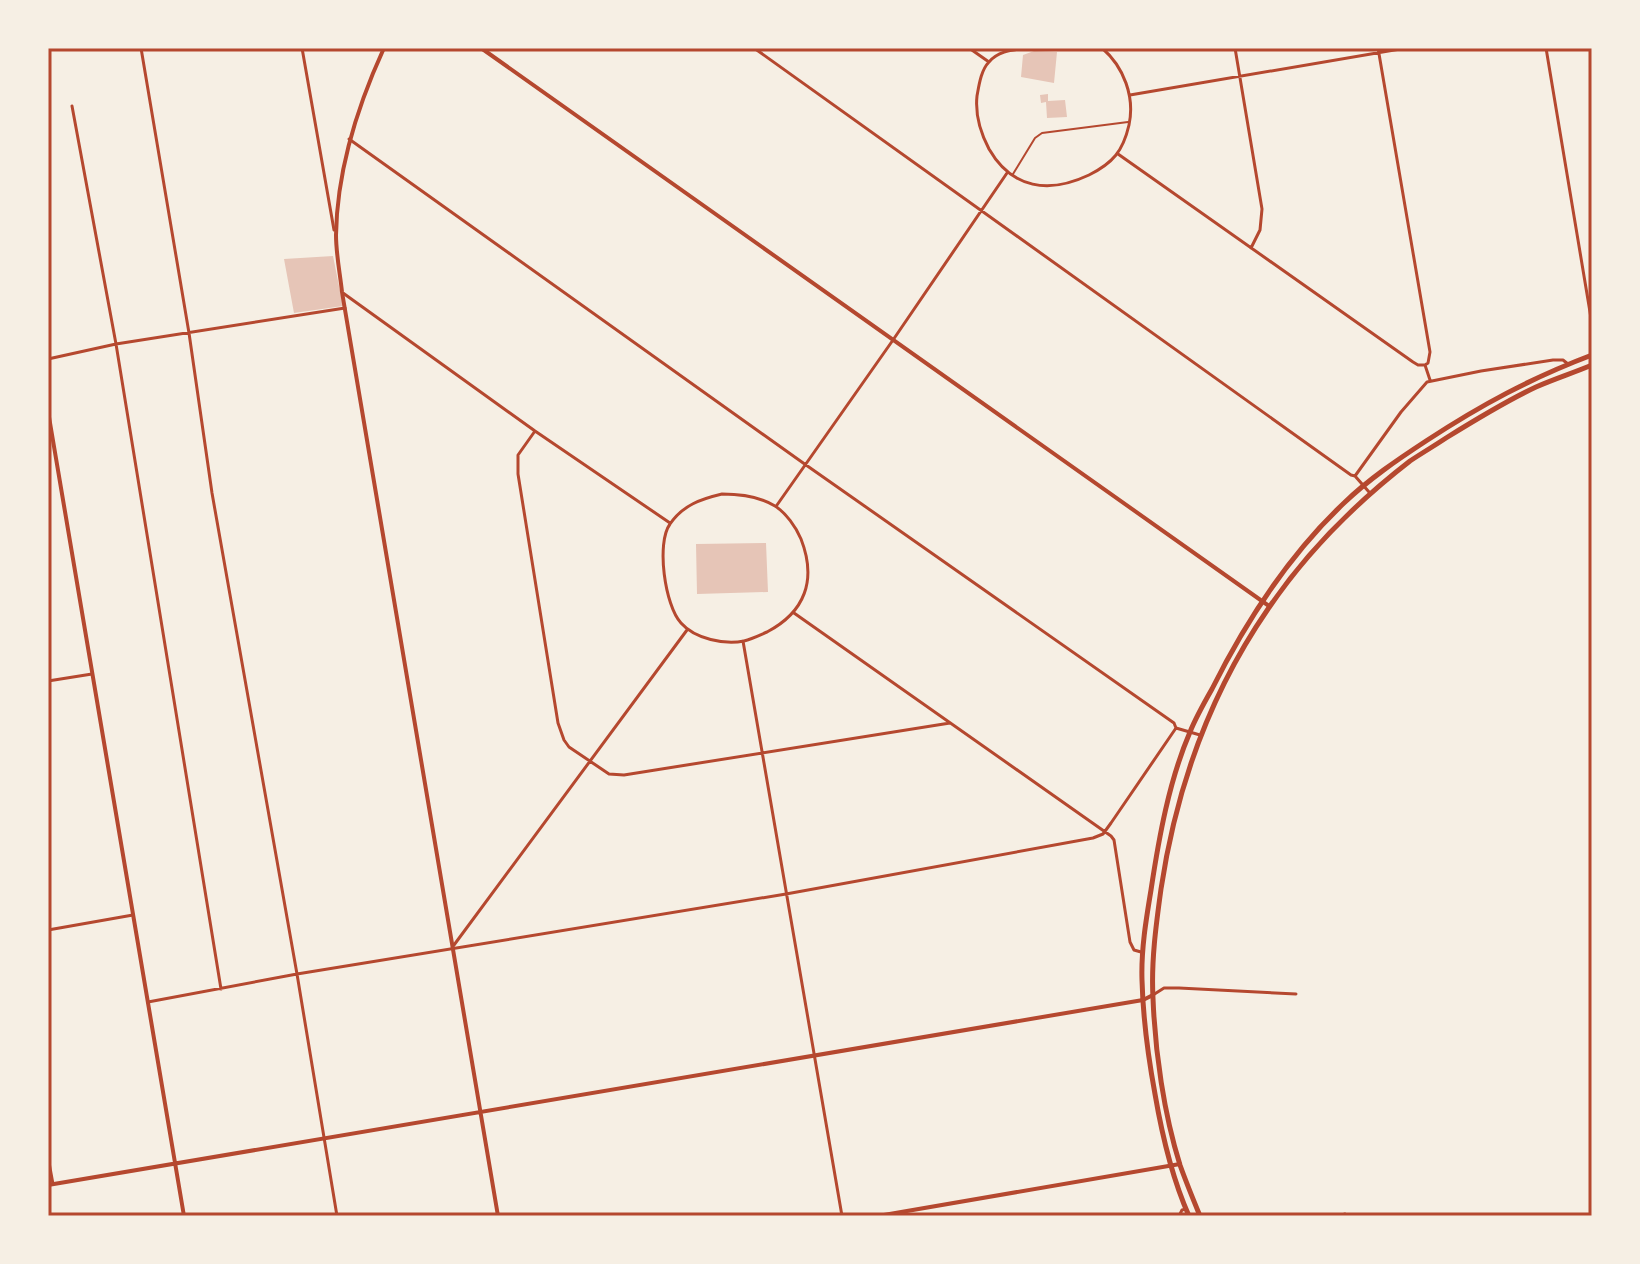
<svg xmlns="http://www.w3.org/2000/svg" width="1640" height="1264" viewBox="0 0 1640 1264" font-family="Arial,sans-serif">
	<rect width="100%" height="100%" fill="#f6efe4"/>
	<path fill="#e6c5b7" d="M 1034,51 L 1057,52 L 1054,83 L 1021,77 L 1023,55 Z
		M 1048,94 L 1048,101 L 1065,100 L 1067,117 L 1047,118 L 1046,102 L 1041,103 L 1040,95 Z
		M 333,256 L 343,306 L 294,313 L 284,259 Z
		M 766,543 L 768,592 L 697,594 L 696,544 Z"/>
	<g fill="none" stroke-linecap="round" stroke-linejoin="round">
		<path stroke="#b5482f" stroke-width="2" d="M 1013,174 L 1035,138 L 1042,133 L 1128,122"/>
		<path stroke="#b5482f" stroke-width="3" d="M 141,48 L 189,333 L 212,493 L 297,974 L 337,1216
			M 302,48 L 334,230
			M 754,48 L 1351,475 L 1355,476 L 1369,492
			M 969,48 L 989,62
			M 1028,48 C 1015,50 999,50 989,62 C 981,70 979,85 977,96 C 975,115 980,132 989,149 C 1012,189 1049,194 1089,175 C 1113,163 1123,151 1129,125 C 1135,97 1124,67 1102,48
			M 1235,48 L 1262,209 L 1260,230 L 1251,248
			M 1378,48 L 1430,352 L 1428,363 L 1425,365
			M 1546,48 L 1592,324
			M 1130,95 L 1406,48
			M 72,106 L 116,344 L 221,989
			M 349,139 L 806,465 L 1174,723 L 1176,728 L 1200,735
			M 1118,154 L 1413,362 L 1418,365 L 1425,365
			M 343,293 L 535,431 L 670,523
			M 48,359 L 116,344 L 345,308
			M 1425,365 L 1430,380
			M 535,431 L 518,455 L 518,474 L 558,723 L 564,740 L 569,747 L 609,774 L 624,775 L 950,723
			M 1355,476 L 1401,412 L 1427,382 L 1481,371 L 1553,360 L 1563,360 L 1568,364
			M 722,494 C 740,494 759,496 775,506 C 786,513 796,527 801,539 C 817,580 805,612 767,632 C 760,635 752,639 744,641 C 725,645 695,639 681,623 C 665,606 656,543 670,524 C 683,505 701,499 722,494 Z
			M 777,505 L 893,340 L 1007,173
			M 794,613 L 1111,836 L 1114,840 L 1130,942 L 1134,950 L 1141,952
			M 743,641 L 842,1216
			M 48,681 L 92,674
			M 48,930 L 133,915
			M 454,945 L 687,630
			M 1153,995 L 1164,988 L 1179,988 L 1296,994
			M 148,1002 L 297,974 L 786,894 L 1093,838 L 1103,834 L 1111,823 L 1176,728
			M 48,1157 L 53,1184
			M 1179,1216 L 1182,1210 L 1186,1209
			M 1339,1216 L 1345,1214"/>
		<path stroke="#b5482f" stroke-width="4" d="M 384,48 C 357,107 337,169 336,235 C 336,254 340,273 342,292 L 498,1216
			M 481,48 L 1269,606
			M 48,411 L 184,1216
			M 48,1185 L 1143,1000 L 1153,995
			M 878,1216 L 1180,1164"/>
		<path stroke="#b5482f" stroke-width="5" d="M 1189,1216 C 1172,1178 1162,1135 1155,1094 C 1148,1056 1143,1018 1142,980 C 1141,950 1146,920 1151,890 C 1159,837 1169,781 1190,732 C 1196,717 1204,703 1212,689 C 1246,621 1289,555 1344,503 C 1369,479 1397,460 1426,441 C 1481,405 1531,378 1592,355
			M 1200,1216 C 1193,1199 1186,1182 1180,1165 C 1164,1114 1155,1052 1153,998 C 1151,962 1156,925 1161,889 C 1176,789 1210,693 1268,609 C 1306,553 1357,502 1410,461 C 1422,453 1434,446 1446,438 C 1475,420 1504,402 1536,387 C 1554,379 1573,373 1592,365"/>
	</g>
	<rect width="1640" height="1264" fill="none" stroke="#f6efe4" stroke-width="100"/>
	<rect x="50" y="50" width="1540" height="1164" fill="none" stroke="#b5482f" stroke-width="3"/>
</svg>
